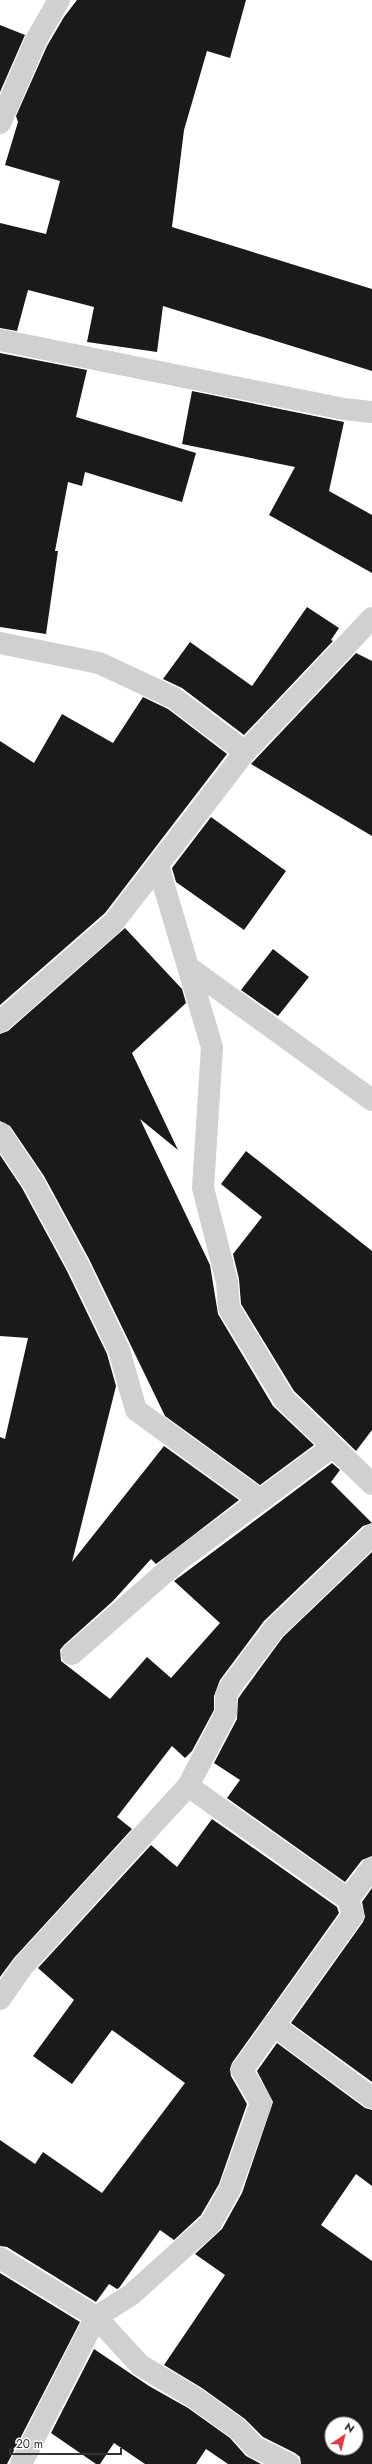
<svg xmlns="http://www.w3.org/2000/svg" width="372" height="2464" viewBox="0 0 372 2464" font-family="Jost,sans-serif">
	<rect width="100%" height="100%" fill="#fff"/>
	<path fill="#1a1a1a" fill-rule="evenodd" d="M 77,0 L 246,0 L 230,58 L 207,51 L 184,130 L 172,227 L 372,289 L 372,371 L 163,306 L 157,352 L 87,342 L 94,307 L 28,290 L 17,331 L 0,328 L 0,223 L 46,234 L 60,181 L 5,165 L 18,122 L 16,116 L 47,46 L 64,17 Z
		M 0,25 L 25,35 L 0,92 Z
		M 0,353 L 87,370 L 76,417 L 196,453 L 182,502 L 85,472 L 82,486 L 68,482 L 55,551 L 58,551 L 46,634 L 0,627 Z
		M 192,391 L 344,422 L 329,491 L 372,515 L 372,573 L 269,515 L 295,467 L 182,444 Z
		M 307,607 L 339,628 L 331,640 L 333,641 L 244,735 L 182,688 L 163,679 L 190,642 L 252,686 Z
		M 356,653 L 372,661 L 372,836 L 251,764 Z
		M 143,697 L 168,709 L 227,754 L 105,913 L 0,1005 L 0,741 L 34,763 L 62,714 L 113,743 Z
		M 211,817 L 286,871 L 244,930 L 176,882 L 172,868 Z
		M 125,928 L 182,989 L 186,1003 L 132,1053 L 178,1150 L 140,1119 L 210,1265 L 218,1314 L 273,1406 L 314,1445 L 260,1485 L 165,1416 L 89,1259 L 44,1176 L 10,1126 L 0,1121 L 0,1034 L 8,1031 Z
		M 273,949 L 309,977 L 278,1016 L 241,990 Z
		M 246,1151 L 372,1251 L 372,1430 L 356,1451 L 294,1391 L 241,1304 L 239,1279 L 233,1254 L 262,1217 L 221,1184 Z
		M 0,1155 L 22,1188 L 67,1271 L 107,1354 L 116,1386 L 72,1562 L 164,1446 L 239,1500 L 156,1564 L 151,1559 L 113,1601 L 64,1645 L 60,1650 L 61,1661 L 110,1699 L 147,1657 L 171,1678 L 220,1623 L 174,1581 L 332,1463 L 340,1470 L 331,1482 L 372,1523 L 363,1526 L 264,1621 L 220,1680 L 214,1696 L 214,1710 L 192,1751 L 185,1758 L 172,1746 L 117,1817 L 132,1829 L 14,1958 L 0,1977 L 0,1437 L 5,1439 L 28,1338 L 0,1336 Z
		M 372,1552 L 372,1856 L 362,1860 L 345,1882 L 227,1798 L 240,1780 L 214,1763 L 237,1719 L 238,1699 L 242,1693 L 283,1637 Z
		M 212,1819 L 337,1907 L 339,1913 L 232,2063 L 230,2069 L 231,2076 L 247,2104 L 219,2184 L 201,2215 L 174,2240 L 160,2230 L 119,2288 L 117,2289 L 109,2284 L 96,2302 L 7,2247 L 0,2246 L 0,2140 L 35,2164 L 43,2152 L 102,2193 L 185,2083 L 112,2030 L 72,2084 L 33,2056 L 74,2000 L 38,1968 L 151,1845 L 177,1867 Z
		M 372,1888 L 372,2082 L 291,2023 L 363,1922 L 365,1917 L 362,1902 Z
		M 277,2043 L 365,2108 L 372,2110 L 372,2186 L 356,2174 L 321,2225 L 372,2261 L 372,2464 L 301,2464 L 300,2457 L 295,2453 L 263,2437 L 245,2419 L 202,2388 L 164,2365 L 225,2275 L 195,2254 L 222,2229 L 242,2193 L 273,2102 L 257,2071 ZM 332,2424 L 356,2424 L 356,2448 L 332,2448 Z
		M 0,2273 L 80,2322 L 7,2464 L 0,2464 Z
		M 94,2349 L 149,2386 L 188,2408 L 230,2438 L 246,2456 L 261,2464 L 228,2464 L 206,2449 L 196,2464 L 145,2464 L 114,2443 L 100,2464 L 96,2464 L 51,2433 Z"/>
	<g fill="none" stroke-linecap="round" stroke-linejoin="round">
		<path stroke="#d0d0d0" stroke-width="22" d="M 0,123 L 36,40 L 59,0
			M 0,340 L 344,409 L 372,412
			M 0,643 L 99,663 L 174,698 L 245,752
			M 158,866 L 212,1047 L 203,1188 L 227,1282 L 229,1308 L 284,1399 L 372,1484
			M 188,967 L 372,1100
			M 0,1022 L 114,922 L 245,752 L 372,618
			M 0,1133 L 33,1182 L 78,1265 L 119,1350 L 136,1410 L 260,1500
			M 72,1654 L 178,1561 L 332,1447
			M 348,1899 L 372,1868
			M 0,1999 L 23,1966 L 188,1786
			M 273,2025 L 372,2098
			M 0,2258 L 96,2317 L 140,2365 L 195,2398 L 238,2429 L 255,2447 L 289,2464
			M 21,2464 L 96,2317 L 131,2295 L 211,2223 L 230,2189 L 261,2103 L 242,2070 L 353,1915 L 348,1899 L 188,1786 L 226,1713 L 226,1696 L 231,1686 L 274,1629 L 372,1535"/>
	</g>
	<g transform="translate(344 2436) rotate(35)"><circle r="19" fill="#ffffff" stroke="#adadad"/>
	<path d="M0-3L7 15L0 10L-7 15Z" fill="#e63946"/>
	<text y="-6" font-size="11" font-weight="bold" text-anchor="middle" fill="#333333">N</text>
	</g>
	<path d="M10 2448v6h111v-6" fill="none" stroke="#333333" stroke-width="2"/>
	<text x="16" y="2448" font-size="12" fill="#333333" stroke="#ffffff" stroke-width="3" paint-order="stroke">20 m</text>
</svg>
